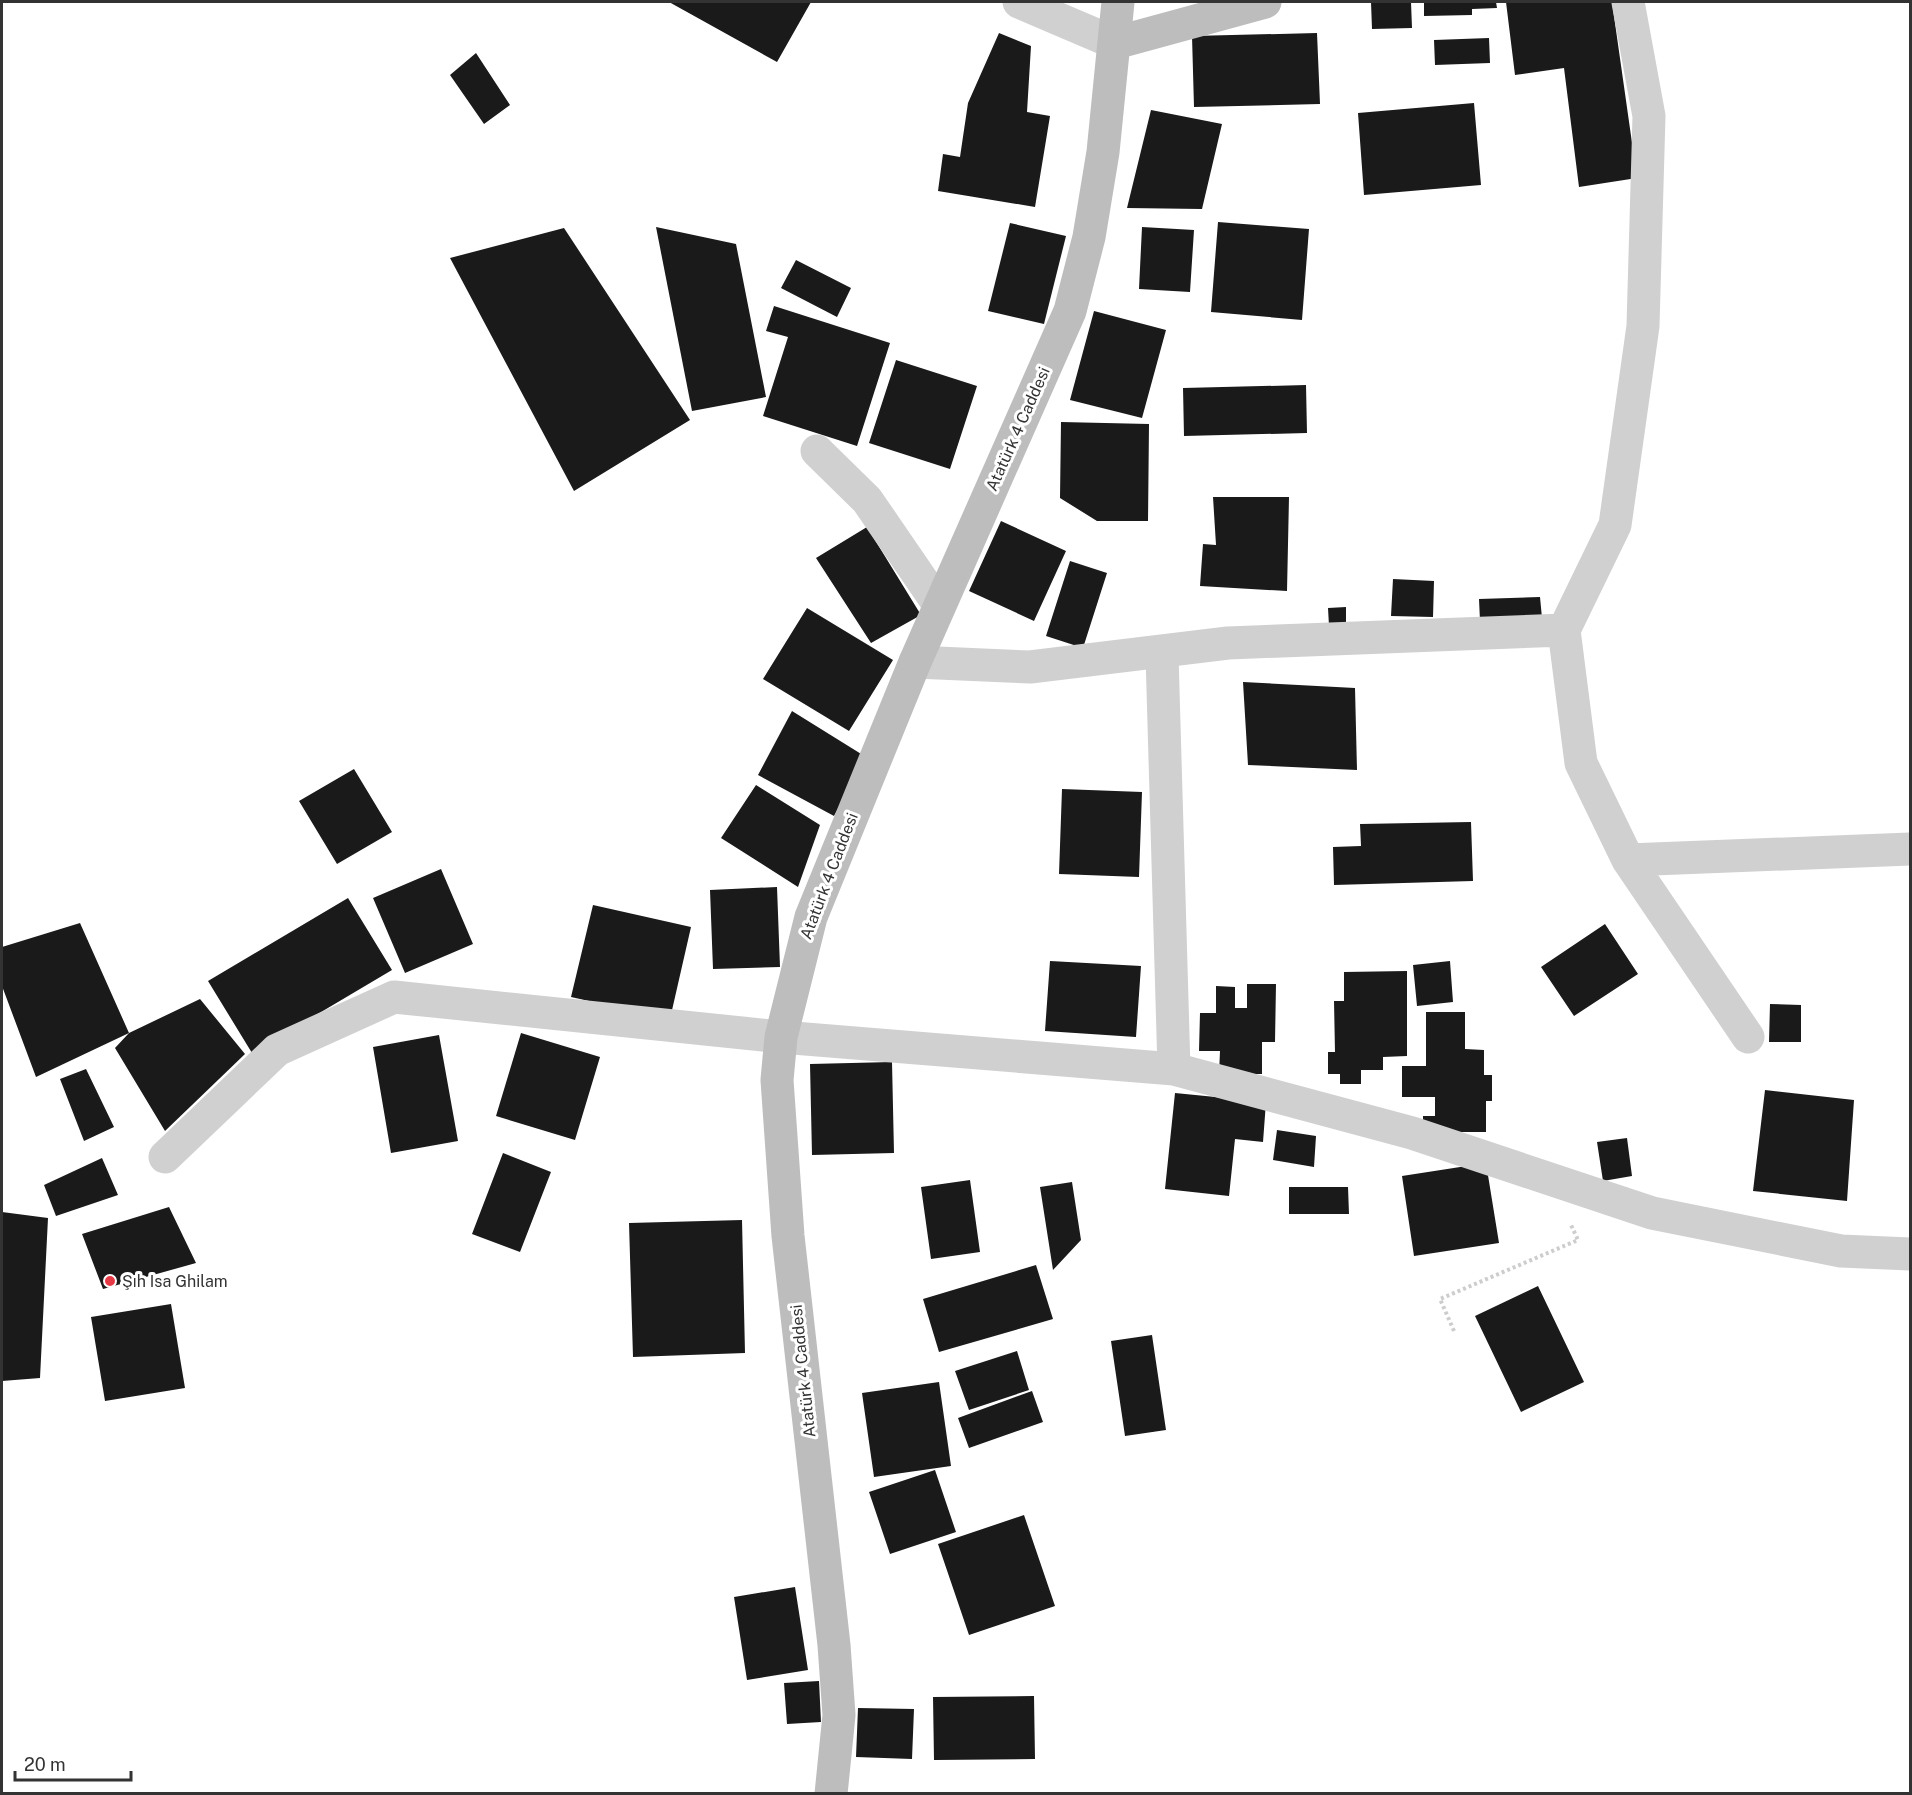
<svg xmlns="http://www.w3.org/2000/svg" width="1912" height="1795" viewBox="0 0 1912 1795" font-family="'Public Sans',sans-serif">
	<rect width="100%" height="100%" fill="#fff"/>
	<path fill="#1a1a1a" d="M 669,2 L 811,2 L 777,62 Z
		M 1371,2 L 1411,2 L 1412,28 L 1372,29 Z
		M 1424,2 L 1496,2 L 1497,8 L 1472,9 L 1472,15 L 1424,16 Z
		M 1506,2 L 1612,2 L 1637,178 L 1579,187 L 1564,68 L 1515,75 Z
		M 999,33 L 1031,46 L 1027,112 L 1050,116 L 1035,207 L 938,191 L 943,154 L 960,157 L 968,103 Z
		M 1317,33 L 1320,104 L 1194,107 L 1192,36 Z
		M 1489,38 L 1490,63 L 1435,65 L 1434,40 Z
		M 476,53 L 510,105 L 484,124 L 450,75 Z
		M 1474,103 L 1481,185 L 1364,195 L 1358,113 Z
		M 1151,110 L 1222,124 L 1202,209 L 1127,208 Z
		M 1218,222 L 1309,229 L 1302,320 L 1211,312 Z
		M 1010,223 L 1066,236 L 1044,324 L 988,311 Z
		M 656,227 L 736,244 L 766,397 L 692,411 Z
		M 1142,227 L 1194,230 L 1190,292 L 1139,289 Z
		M 564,228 L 690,420 L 574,491 L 450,258 Z
		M 796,260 L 851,288 L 837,317 L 781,288 Z
		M 774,306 L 890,343 L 857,446 L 763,416 L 788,337 L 766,331 Z
		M 1094,311 L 1166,330 L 1142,418 L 1070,400 Z
		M 896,360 L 977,386 L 950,469 L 869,443 Z
		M 1306,385 L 1307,433 L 1184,436 L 1183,388 Z
		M 1061,422 L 1149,424 L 1148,521 L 1097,521 L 1060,498 Z
		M 1213,497 L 1289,497 L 1287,591 L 1200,586 L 1203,544 L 1216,545 Z
		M 1001,521 L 1066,551 L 1034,621 L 969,591 Z
		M 867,527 L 921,615 L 871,643 L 816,558 Z
		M 1070,561 L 1107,573 L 1083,648 L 1046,636 Z
		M 1393,579 L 1434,581 L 1433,617 L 1391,616 Z
		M 1540,597 L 1542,618 L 1480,621 L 1479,599 Z
		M 1346,607 L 1346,626 L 1329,626 L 1328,608 Z
		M 807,608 L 893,660 L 849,731 L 763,679 Z
		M 1243,682 L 1355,688 L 1357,770 L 1248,765 Z
		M 792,711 L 866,757 L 834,816 L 758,775 Z
		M 354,769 L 392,832 L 337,864 L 299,801 Z
		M 756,785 L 820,825 L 798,887 L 721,838 Z
		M 1062,789 L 1142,792 L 1139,877 L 1059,874 Z
		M 1471,822 L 1473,881 L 1334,885 L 1333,847 L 1361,846 L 1360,824 Z
		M 441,869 L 473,944 L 405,973 L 373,898 Z
		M 777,887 L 780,967 L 713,969 L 710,890 Z
		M 348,898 L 392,970 L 252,1053 L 208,981 Z
		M 593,905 L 691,927 L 670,1019 L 571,997 Z
		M 80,923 L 129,1033 L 36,1077 L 2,986 L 2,947 Z
		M 1605,924 L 1638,974 L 1574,1016 L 1541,967 Z
		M 1050,961 L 1141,966 L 1136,1037 L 1045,1031 Z
		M 1450,961 L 1453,1002 L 1417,1006 L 1413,965 Z
		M 1407,971 L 1407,1056 L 1383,1057 L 1383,1070 L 1361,1070 L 1361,1084 L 1340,1084 L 1340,1074 L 1328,1074 L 1328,1052 L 1335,1052 L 1334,1001 L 1344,1001 L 1344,972 Z
		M 1247,984 L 1276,984 L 1275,1042 L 1262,1042 L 1262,1074 L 1219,1074 L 1220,1051 L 1199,1051 L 1200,1013 L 1216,1013 L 1216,986 L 1235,987 L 1235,1008 L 1247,1008 Z
		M 200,999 L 245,1054 L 165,1131 L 115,1048 L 129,1033 Z
		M 1770,1004 L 1801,1005 L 1801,1042 L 1769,1042 Z
		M 1426,1012 L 1465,1012 L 1465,1049 L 1484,1050 L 1484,1075 L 1492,1075 L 1492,1101 L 1486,1101 L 1486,1132 L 1423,1132 L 1423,1116 L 1435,1116 L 1435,1097 L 1402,1097 L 1402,1066 L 1426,1066 Z
		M 521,1033 L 600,1057 L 575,1140 L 496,1116 Z
		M 439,1035 L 458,1141 L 391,1153 L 373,1047 Z
		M 892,1062 L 894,1153 L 812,1155 L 810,1064 Z
		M 86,1069 L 114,1127 L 84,1141 L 60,1079 Z
		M 1765,1090 L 1854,1100 L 1847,1201 L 1753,1191 Z
		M 1175,1093 L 1266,1102 L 1263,1142 L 1235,1139 L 1229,1196 L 1165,1189 Z
		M 1277,1130 L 1316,1136 L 1314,1167 L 1273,1160 Z
		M 1627,1138 L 1632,1176 L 1603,1181 L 1597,1142 Z
		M 503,1153 L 551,1172 L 520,1252 L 472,1234 Z
		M 102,1158 L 118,1195 L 56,1216 L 44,1185 Z
		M 1486,1163 L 1499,1243 L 1414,1256 L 1402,1176 Z
		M 970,1180 L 980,1252 L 931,1259 L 921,1187 Z
		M 1072,1182 L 1081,1240 L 1053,1270 L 1040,1187 Z
		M 1289,1187 L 1348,1187 L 1349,1214 L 1289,1214 Z
		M 169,1207 L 196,1263 L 103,1289 L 82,1234 Z
		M 2,1212 L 48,1218 L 40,1378 L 2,1381 Z
		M 742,1220 L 745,1353 L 633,1357 L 629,1223 Z
		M 1036,1265 L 1053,1319 L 939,1352 L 923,1299 Z
		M 1538,1286 L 1584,1382 L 1521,1412 L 1475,1316 Z
		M 171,1304 L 185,1388 L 105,1401 L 91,1317 Z
		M 1152,1335 L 1166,1430 L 1125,1436 L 1111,1341 Z
		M 1017,1351 L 1029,1390 L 969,1410 L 955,1371 Z
		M 939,1382 L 951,1466 L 874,1477 L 862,1393 Z
		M 1032,1391 L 1043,1422 L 969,1448 L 958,1418 Z
		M 935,1470 L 956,1532 L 890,1554 L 869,1492 Z
		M 1024,1515 L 1055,1606 L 969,1635 L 938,1544 Z
		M 795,1587 L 808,1670 L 747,1680 L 734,1597 Z
		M 819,1681 L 821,1722 L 787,1724 L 784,1683 Z
		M 1034,1696 L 1035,1759 L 934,1760 L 933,1697 Z
		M 858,1708 L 914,1709 L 912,1759 L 856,1757 Z"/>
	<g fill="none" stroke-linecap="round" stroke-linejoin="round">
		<path stroke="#cdcdcd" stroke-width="4" stroke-dasharray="3 3" stroke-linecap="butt" d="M 1454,1331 L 1440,1299 L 1578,1240 L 1571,1225"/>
		<path stroke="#d0d0d0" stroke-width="33" d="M 1019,2 L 1115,43
			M 817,451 L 867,500 L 939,605
			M 1564,630 L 1615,525 L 1643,326 L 1649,116 L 1628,2
			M 1160,652 L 1162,655 L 1174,1069
			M 915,662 L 1030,667 L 1228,643 L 1564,630 L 1581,763 L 1628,860 L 1748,1037
			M 1628,860 L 1910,849
			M 165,1157 L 277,1050 L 394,997 L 781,1037 L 1174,1069 L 1412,1133 L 1652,1213 L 1841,1251 L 1910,1254"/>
		<path stroke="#bdbdbd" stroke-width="33" d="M 1115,43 L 1265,2
			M 831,1794 L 839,1715 L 834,1645 L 788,1236 L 777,1080 L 781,1037 L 811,917 L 915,662 L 1070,311 L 1089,237 L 1103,152 L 1118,2"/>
	</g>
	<circle fill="#e63946" stroke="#fff" stroke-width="2" cx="110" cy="1281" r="6"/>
	<g text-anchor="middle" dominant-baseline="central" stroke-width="6" stroke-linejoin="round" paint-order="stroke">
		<g font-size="16" fill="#333" stroke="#fff">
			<text transform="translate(1018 429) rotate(-66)">Atatürk 4 Caddesi</text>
			<text transform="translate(829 876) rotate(-69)">Atatürk 4 Caddesi</text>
			<text transform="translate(803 1371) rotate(-96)">Atatürk 4 Caddesi</text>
		</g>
		<g font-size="16" fill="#333" stroke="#fff" text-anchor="start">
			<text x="122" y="1281">Şıh Isa Ghilam</text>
		</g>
	</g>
	<rect width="1912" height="1795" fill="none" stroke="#333333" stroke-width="6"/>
	<path d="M15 1771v9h116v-9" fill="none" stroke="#333333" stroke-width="3"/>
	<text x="24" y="1771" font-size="18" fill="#333333" stroke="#ffffff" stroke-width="4.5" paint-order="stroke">20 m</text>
</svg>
